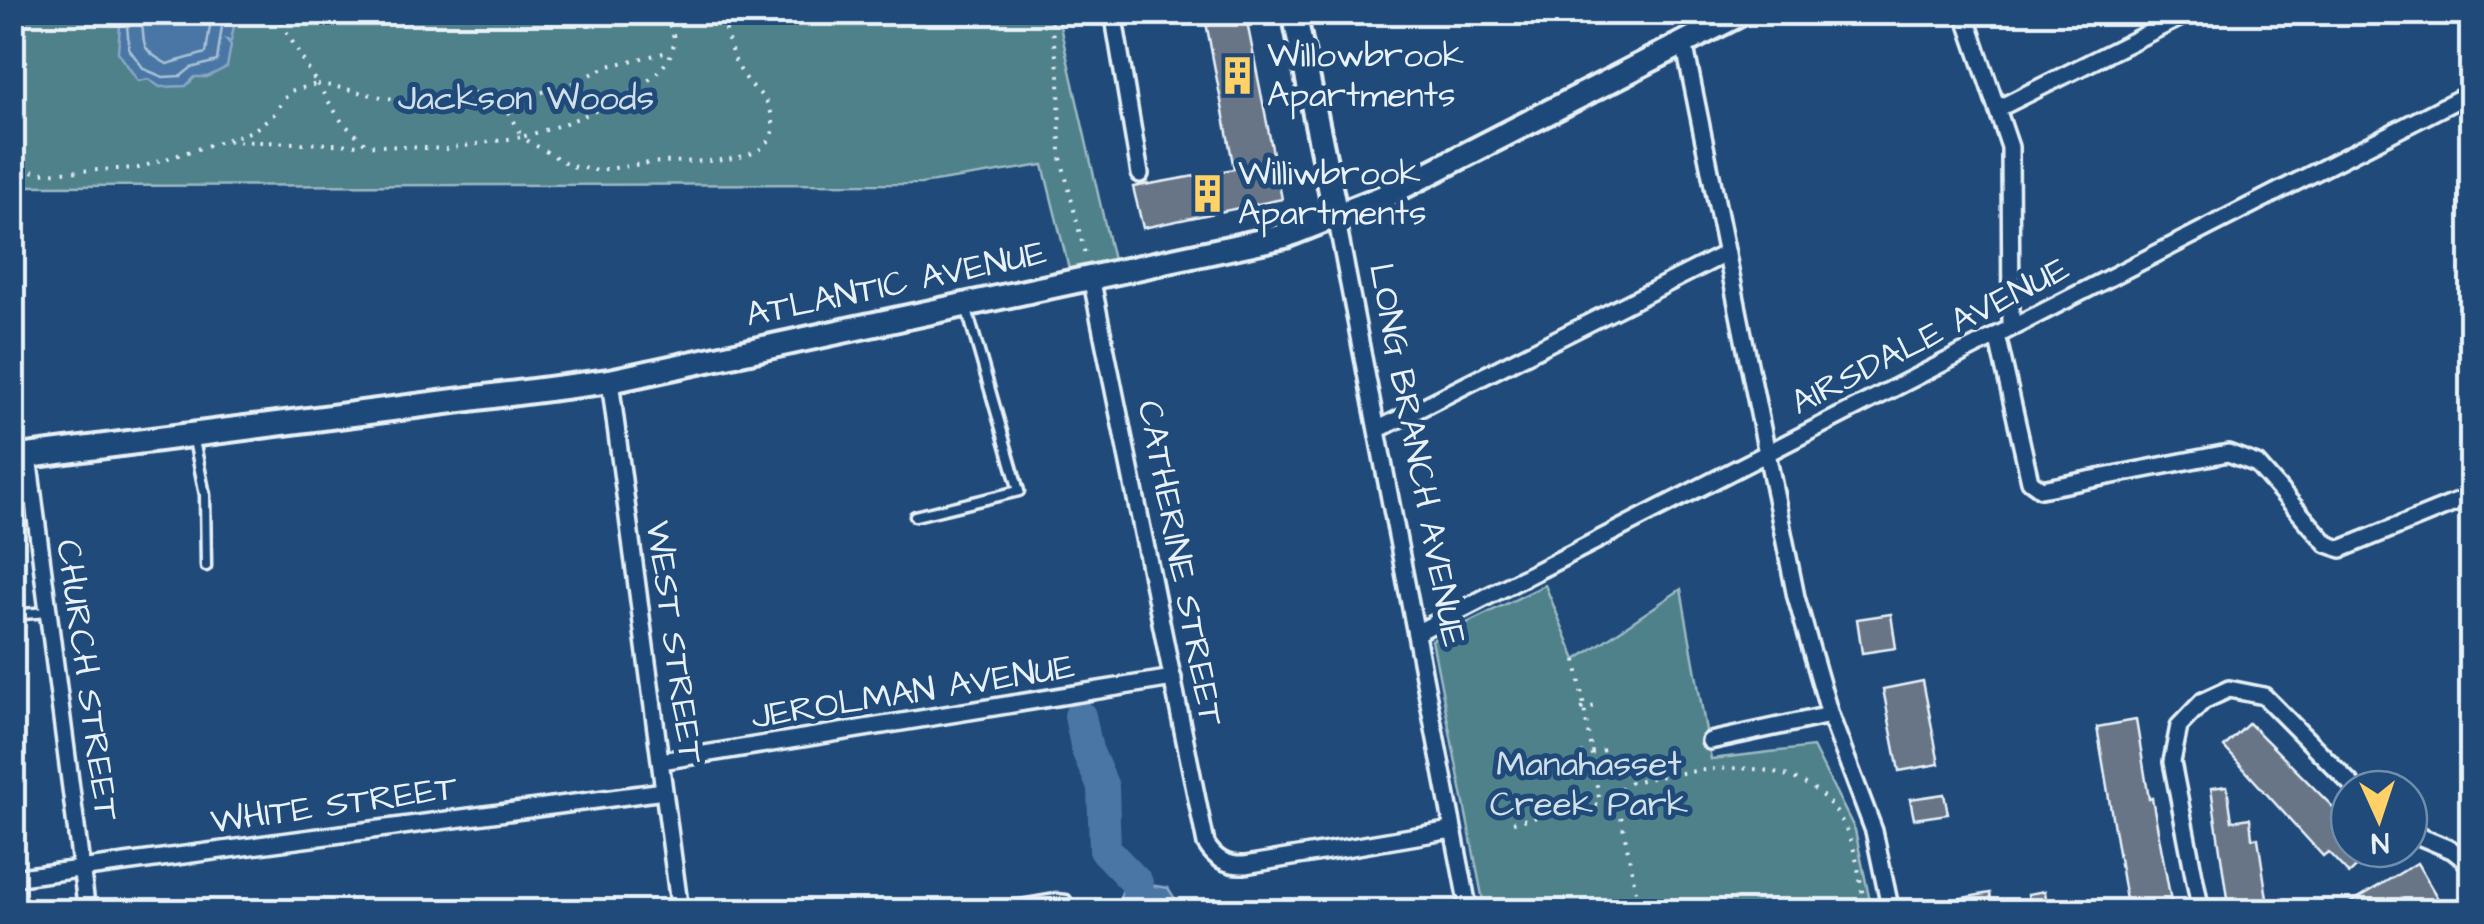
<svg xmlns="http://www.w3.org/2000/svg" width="2484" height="924" viewBox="0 0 2484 924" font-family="'Architects Daughter',sans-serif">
	<rect width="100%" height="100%" fill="#1f4a7a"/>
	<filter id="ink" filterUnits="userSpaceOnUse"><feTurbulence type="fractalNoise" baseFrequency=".01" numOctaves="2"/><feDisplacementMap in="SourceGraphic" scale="20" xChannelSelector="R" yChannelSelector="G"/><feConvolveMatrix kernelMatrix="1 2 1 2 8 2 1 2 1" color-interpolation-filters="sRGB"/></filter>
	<g filter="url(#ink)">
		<path fill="#50818b" stroke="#9cb9c2" stroke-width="2.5" d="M 13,13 L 1057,13 L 1113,260 L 1069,269 L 1043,165 L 921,184 L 13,186 Z
			M 1545,585 L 1576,660 L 1681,589 L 1711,759 L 1813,747 L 1855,830 L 1872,911 L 1485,911 L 1432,640 Z"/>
		<path fill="#4976a4" stroke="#89a7c6" stroke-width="2.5" d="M 224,12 L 235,20 L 231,41 L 227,40 L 231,45 L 227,67 L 207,77 L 195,77 L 186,86 L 160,87 L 148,79 L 138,81 L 118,52 L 120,25 L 114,13 Z
			M 1137,883 L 1168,888 L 1183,911 L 1114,911 L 1123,890 Z"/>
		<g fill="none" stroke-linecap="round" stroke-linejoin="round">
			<path stroke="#a8c0d6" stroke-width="2.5" d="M 126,12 L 129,49 L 144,69 L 163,77 L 181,76 L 191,68 L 217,61 L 224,12
				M 140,12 C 148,44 134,45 167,64 L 206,53 L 212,12"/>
			<path stroke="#4976a4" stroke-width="32" d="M 1080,716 L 1087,750 L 1103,787 L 1105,850 L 1137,883 L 1141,912"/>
		</g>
		<path fill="#687487" stroke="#e8f1f8" stroke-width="2.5" d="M 1204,12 L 1245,12 L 1282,199 L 1143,228 L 1133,187 L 1234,169 Z
			M 1891,614 L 1896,648 L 1862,653 L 1857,619 Z
			M 1923,681 L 1939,764 L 1899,771 L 1883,689 Z
			M 2136,720 L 2149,799 L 2152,798 L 2173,912 L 2128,912 L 2097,727 Z
			M 2249,723 L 2349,823 L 2349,849 L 2375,849 L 2349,874 L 2328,852 L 2323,856 L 2224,747 Z
			M 2227,786 L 2232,821 L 2250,818 L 2252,838 L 2258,838 L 2269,912 L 2229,912 L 2211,788 Z
			M 1944,794 L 1948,814 L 1914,819 L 1910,799 Z
			M 2417,863 L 2437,897 L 2413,912 L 2335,912 Z
			M 2045,891 L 2047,907 L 2030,910 L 2028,894 Z
			M 1990,893 L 1993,912 L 1930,912 L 1929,904 Z"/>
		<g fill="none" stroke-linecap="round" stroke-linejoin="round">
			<defs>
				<path id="lane" d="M 194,440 L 205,495 L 206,566
					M 915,516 L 1019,491 L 967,310
					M 12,615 L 47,612
					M 978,912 L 1056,899 L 1066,900 L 1073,912"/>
				<path id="street" d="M 1113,12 L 1140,174
					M 1964,12 L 2010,147 L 2011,328
					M 1684,42 L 1796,597 L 1830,715 L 1874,831 L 1891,912
					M 1999,108 L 2191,12
					M 1336,216 L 1469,912
					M 1091,277 L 1206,844 C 1215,859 1227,866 1245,865 L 1452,830
					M 1997,335 L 2030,481 L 2041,489 L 2228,453 L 2257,464 L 2327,544 L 2341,549 L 2472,496
					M 610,381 L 680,912
					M 1379,429 L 1727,253
					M 28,456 L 87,912
					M 1416,633 L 2472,92
					M 1710,741 L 1830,715
					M 661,761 L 1173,678
					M 2409,832 L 2452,850 L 2472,866
					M 12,878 L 664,791
					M 2201,912 L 2172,762 L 2179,726 L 2203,701 L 2229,689 L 2264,696 L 2356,789
					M 2457,912 L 2472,901"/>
				<path id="secondary" d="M 1294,12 L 1336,216
					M 12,458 L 610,381 L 1285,236 L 1381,198 L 1744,12"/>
			</defs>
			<use href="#lane" stroke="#e8f1f8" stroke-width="15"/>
			<use href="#street" stroke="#e8f1f8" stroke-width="22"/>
			<use href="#secondary" stroke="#e8f1f8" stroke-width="30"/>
			<path stroke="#e8f1f8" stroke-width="4" stroke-dasharray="2.5 8" stroke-linecap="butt" d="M 1049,12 L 1059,74 L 1060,154 L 1086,258
				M 667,20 L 679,12
				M 317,84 L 342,122 L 367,145 L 446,149 L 521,137 L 571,166 L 594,170 C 617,169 639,163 663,162 C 696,160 795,170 769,107 C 764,95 752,88 745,77 C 731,59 726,35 723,12
				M 317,84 C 348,87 379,100 410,100 C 461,101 497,71 521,137 C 559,128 725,72 658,12
				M 501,102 L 568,86 L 608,66 L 668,52
				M 228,141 L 364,145
				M 12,166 L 40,173 L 138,168 L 253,131 L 274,114 L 290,91 L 317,84 L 275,12
				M 1576,660 L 1600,804
				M 1581,709 L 1596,706
				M 1581,754 L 1605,750
				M 1513,822 L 1618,801
				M 1640,912 L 1618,801 L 1620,789 L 1631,782 C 1703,769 1806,744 1846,829 C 1858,853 1860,885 1866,912"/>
			<use href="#lane" stroke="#1f4a7a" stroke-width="8"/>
			<use href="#street" stroke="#1f4a7a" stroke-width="15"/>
			<use href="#secondary" stroke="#1f4a7a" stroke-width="22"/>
		</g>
	</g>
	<defs>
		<symbol id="building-bare" viewBox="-9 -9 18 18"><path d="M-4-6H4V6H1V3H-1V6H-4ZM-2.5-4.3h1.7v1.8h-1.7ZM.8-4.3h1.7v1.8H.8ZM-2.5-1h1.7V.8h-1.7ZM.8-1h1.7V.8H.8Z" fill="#ffd166" stroke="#1f4a7a" stroke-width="2.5" paint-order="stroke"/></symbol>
	</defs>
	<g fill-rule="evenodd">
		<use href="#building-bare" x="1210" y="48" width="55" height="55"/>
		<use href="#building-bare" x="1180" y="166" width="55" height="55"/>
	</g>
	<g text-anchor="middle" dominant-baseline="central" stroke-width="10" stroke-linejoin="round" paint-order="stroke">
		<g font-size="35" fill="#e8f1f8" stroke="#1f4a7a" text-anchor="start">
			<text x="1267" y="55">Willowbrook<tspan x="1267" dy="40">Apartments</tspan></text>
			<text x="1238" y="173">Williwbrook<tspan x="1238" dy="40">Apartments</tspan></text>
		</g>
		<g font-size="35" fill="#d1e0e8" stroke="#1f4a7a">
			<text x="526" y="98">Jackson Woods</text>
			<text x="1589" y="764">Manahasset<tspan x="1589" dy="40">Creek Park</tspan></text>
		</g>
		<g font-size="35" fill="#e8f1f8" stroke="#1f4a7a">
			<text transform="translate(896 284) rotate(-12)">ATLANTIC AVENUE</text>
			<text transform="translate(1930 336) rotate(-27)">AIRSDALE AVENUE</text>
			<text transform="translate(1417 455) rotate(79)">LONG BRANCH AVENUE</text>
			<text transform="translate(1180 563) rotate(79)">CATHERINE STREET</text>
			<text transform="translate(674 642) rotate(82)">WEST STREET</text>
			<text transform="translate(87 680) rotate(82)">CHURCH STREET</text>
			<text transform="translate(913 692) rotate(-9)">JEROLMAN AVENUE</text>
			<text transform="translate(334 805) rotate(-8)">WHITE STREET</text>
		</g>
	</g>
	<rect width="2484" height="924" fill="none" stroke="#1f4a7a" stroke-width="50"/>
	<rect x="25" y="25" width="2434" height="874" fill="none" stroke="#e8f1f8" stroke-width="4" filter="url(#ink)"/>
	<g transform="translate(2379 819) rotate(177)"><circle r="48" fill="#1f4a7a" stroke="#6f8dac" stroke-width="2.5"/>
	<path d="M0-8L18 38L0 25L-18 38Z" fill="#ffd166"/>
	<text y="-15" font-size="28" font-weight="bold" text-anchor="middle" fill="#e8f1f8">N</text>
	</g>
</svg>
